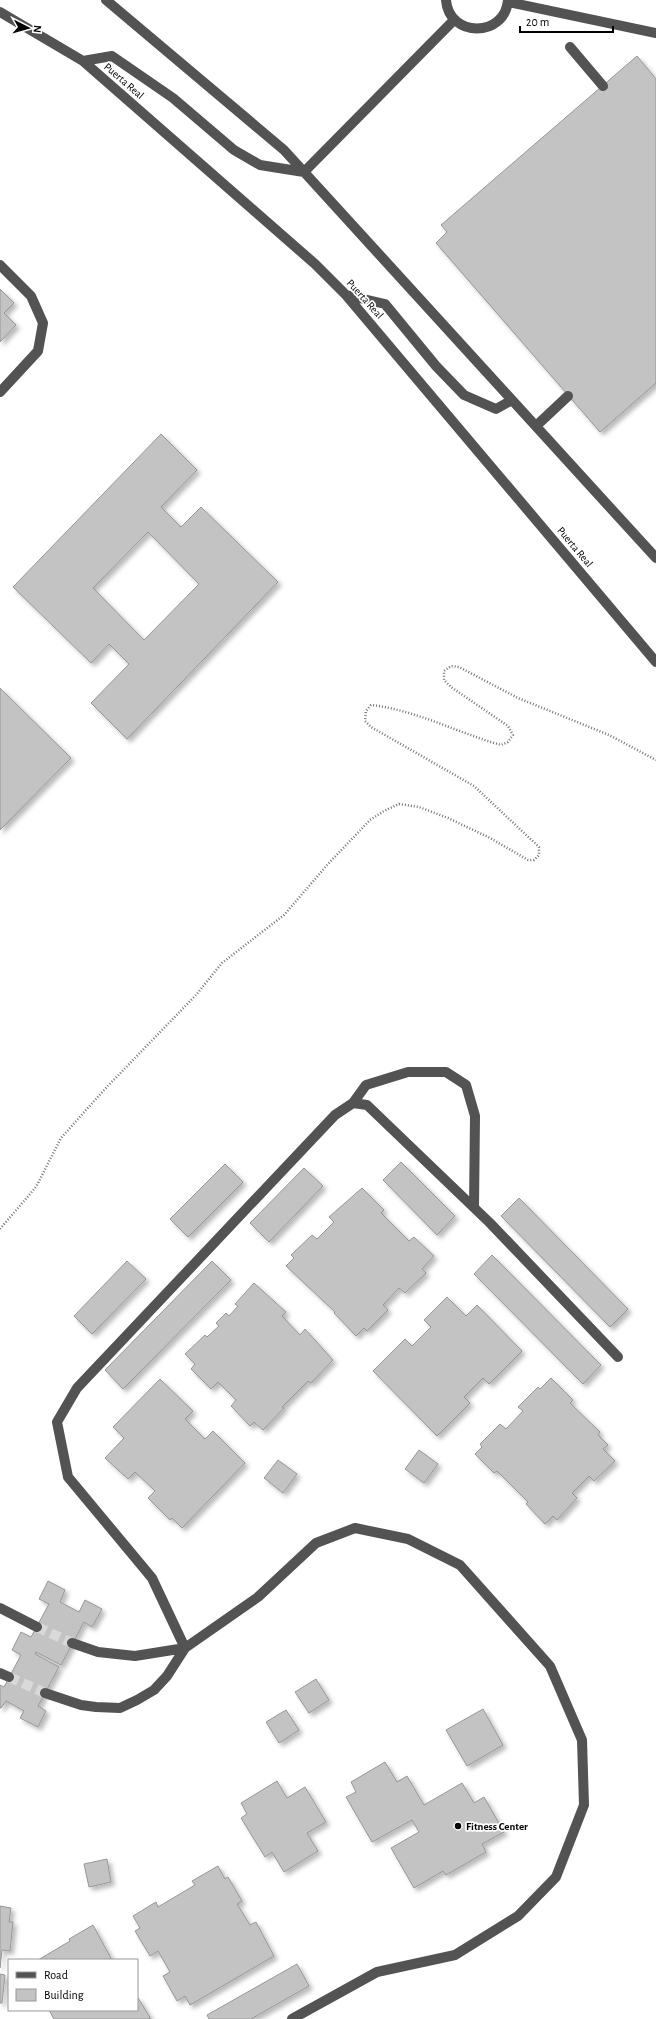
<svg xmlns="http://www.w3.org/2000/svg" width="656" height="2019" viewBox="0 0 656 2019" font-family="'Alegreya Sans',sans-serif">
	<defs>
		<filter id="shadow"><feDropShadow dx="3.5" dy="3.5" stdDeviation="2" flood-color="#0004"/></filter>
	</defs>
	<rect width="100%" height="100%" fill="#fff"/>
	<path fill="#c3c3c3" stroke="#979797" fill-rule="evenodd" filter="url(#shadow)" d="M 637,56 L 656,79 L 656,383 L 600,432 L 436,243 L 447,232 L 441,225 Z
		M 0,289 L 14,303 L 4,313 L 16,325 L 0,342 Z
		M 161,434 L 197,470 L 161,507 L 181,527 L 201,507 L 278,582 L 127,739 L 91,703 L 129,664 L 109,644 L 91,663 L 13,587 ZM 148,532 L 199,584 L 144,640 L 93,588 Z
		M 0,688 L 71,758 L 0,830 Z
		M 401,1162 L 455,1216 L 437,1235 L 383,1180 Z
		M 225,1164 L 243,1182 L 188,1237 L 170,1219 Z
		M 304,1168 L 323,1186 L 269,1242 L 250,1223 Z
		M 362,1188 L 384,1210 L 381,1213 L 409,1241 L 414,1237 L 434,1256 L 422,1269 L 426,1273 L 405,1293 L 399,1288 L 383,1305 L 388,1310 L 367,1331 L 364,1328 L 356,1336 L 334,1313 L 335,1312 L 286,1266 L 294,1258 L 291,1255 L 312,1235 L 317,1239 L 334,1222 L 329,1217 Z
		M 519,1198 L 628,1309 L 610,1327 L 501,1216 Z
		M 492,1255 L 601,1365 L 583,1384 L 474,1274 Z
		M 127,1261 L 146,1279 L 92,1334 L 74,1316 Z
		M 212,1261 L 231,1280 L 123,1389 L 105,1370 Z
		M 254,1283 L 286,1312 L 282,1316 L 300,1335 L 305,1329 L 333,1360 L 311,1383 L 308,1381 L 282,1407 L 284,1408 L 263,1430 L 254,1422 L 250,1426 L 231,1406 L 236,1400 L 218,1382 L 211,1389 L 191,1369 L 195,1364 L 185,1354 L 205,1335 L 207,1337 L 219,1326 L 216,1323 L 226,1313 L 229,1316 L 238,1306 L 235,1304 Z
		M 447,1297 L 466,1316 L 477,1305 L 522,1351 L 489,1384 L 483,1378 L 464,1397 L 470,1403 L 437,1436 L 373,1371 L 405,1339 L 412,1346 L 431,1327 L 424,1320 Z
		M 551,1378 L 573,1400 L 570,1403 L 600,1432 L 598,1435 L 608,1445 L 603,1449 L 615,1461 L 594,1481 L 589,1476 L 572,1493 L 577,1498 L 557,1520 L 553,1516 L 545,1524 L 526,1504 L 528,1502 L 497,1471 L 494,1473 L 475,1454 L 482,1447 L 480,1444 L 500,1424 L 506,1429 L 523,1411 L 518,1407 L 538,1387 L 540,1389 Z
		M 160,1379 L 193,1411 L 185,1419 L 205,1439 L 213,1431 L 245,1463 L 182,1528 L 172,1518 L 170,1520 L 148,1498 L 155,1491 L 135,1472 L 128,1479 L 105,1458 L 124,1438 L 113,1427 Z
		M 419,1450 L 438,1464 L 424,1483 L 405,1469 Z
		M 278,1460 L 297,1474 L 283,1493 L 264,1478 Z
		M 48,1581 L 65,1590 L 60,1602 L 79,1612 L 85,1600 L 102,1609 L 92,1627 L 84,1622 L 61,1665 L 36,1652 L 35,1654 L 59,1667 L 38,1706 L 46,1711 L 38,1727 L 20,1718 L 24,1711 L 6,1701 L 1,1708 L 0,1708 L 0,1685 L 4,1687 L 21,1655 L 12,1650 L 21,1632 L 31,1637 L 49,1604 L 39,1599 Z
		M 316,1679 L 329,1700 L 309,1713 L 295,1692 Z
		M 483,1709 L 503,1745 L 467,1766 L 446,1730 Z
		M 286,1710 L 299,1730 L 279,1743 L 266,1722 Z
		M 385,1762 L 397,1782 L 407,1776 L 424,1805 L 462,1783 L 474,1803 L 484,1797 L 504,1832 L 482,1844 L 486,1852 L 446,1875 L 443,1871 L 414,1888 L 391,1848 L 419,1832 L 412,1820 L 372,1842 L 346,1797 L 356,1792 L 351,1782 Z
		M 277,1781 L 287,1798 L 305,1787 L 326,1822 L 307,1833 L 318,1851 L 284,1872 L 272,1852 L 265,1857 L 241,1818 L 247,1814 L 241,1803 Z
		M 107,1859 L 111,1882 L 89,1887 L 84,1864 Z
		M 218,1866 L 225,1879 L 228,1877 L 242,1901 L 237,1904 L 250,1925 L 256,1922 L 274,1956 L 190,2005 L 185,1996 L 177,2001 L 163,1976 L 170,1972 L 158,1951 L 150,1956 L 135,1931 L 140,1928 L 133,1916 L 156,1902 L 158,1907 L 195,1885 L 192,1881 Z
		M 0,1906 L 11,1908 L 9,1922 L 13,1922 L 10,1951 L 2,1950 L 0,1968 Z
		M 93,1925 L 112,1960 L 38,1960 L 70,1941 L 69,1939 Z
		M 297,1964 L 309,1986 L 251,2019 L 209,2019 L 207,2015 Z
		M 0,1974 L 5,1975 L 2,2003 L 0,2003 Z
		M 137,1996 L 151,2019 L 54,2019 L 49,2010 L 137,2010 Z"/>
	<g fill="none" stroke-linecap="round" stroke-linejoin="round">
		<path stroke="#d9d9d9" stroke-width="10" stroke-dasharray="10 5" stroke-linecap="butt" d="M 37,1627 L 72,1643
			M 9,1677 L 45,1693"/>
		<path stroke="#757575" stroke-width="2.5" stroke-dasharray="1 2" stroke-linecap="butt" d="M 0,1229 L 36,1187 L 61,1138 L 104,1090 L 196,995 L 222,963 L 284,915 L 328,864 L 370,820 L 384,811 L 399,804 L 419,807 L 448,818 L 490,838 L 528,860 L 534,860 L 539,855 L 539,847 L 474,786 L 371,727 L 365,721 L 366,711 L 371,705 C 416,710 458,733 501,745 L 508,742 L 513,735 L 508,726 L 451,687 L 444,680 L 444,671 L 451,666 L 459,667 L 518,698 L 609,735 L 656,760"/>
		<path stroke="#535353" stroke-width="10" d="M 106,0 L 284,150 L 656,558
			M 446,0 C 449,38 505,38 508,0
			M 508,2 L 656,33
			M 0,12 L 83,61 L 315,264 L 346,295 L 656,662
			M 570,47 L 603,86
			M 83,61 L 112,56 L 173,98 L 234,150 L 260,165 L 304,172 L 454,20
			M 0,265 L 31,296 L 43,323 L 38,351 L 0,392
			M 346,295 L 385,304 L 436,366 L 464,395 L 496,409 L 512,400
			M 536,426 L 568,396
			M 353,1103 L 366,1085 L 408,1072 L 446,1072 L 466,1085 L 475,1116 L 474,1207
			M 0,1608 L 37,1627
			M 72,1643 L 98,1652 L 135,1656 L 185,1648
			M 185,1648 L 152,1578 L 68,1477 L 57,1422 L 77,1388 L 335,1115 L 353,1103 L 367,1105 L 490,1223 L 618,1357
			M 0,1673 L 9,1677
			M 45,1693 L 81,1705 L 96,1707 L 120,1708 L 137,1700 L 154,1690 L 167,1676 L 185,1648 L 258,1597 L 316,1543 L 355,1528 L 408,1539 L 460,1565 L 550,1666 L 582,1740 L 584,1805 L 556,1877 L 518,1916 L 455,1955 L 377,1972 L 292,2019"/>
	</g>
	<circle fill="#000" stroke="#fff" stroke-width="1.5" cx="458" cy="1826" r="4"/>
	<g text-anchor="middle" dominant-baseline="central" stroke-width="3.5" stroke-linejoin="round" paint-order="stroke">
		<g font-size="11" fill="#000" stroke="#fff">
			<text transform="translate(124 81) rotate(41)">Puerta Real</text>
			<text transform="translate(365 299) rotate(48)">Puerta Real</text>
			<text transform="translate(575 547) rotate(50)">Puerta Real</text>
		</g>
		<g font-size="11" font-weight="bold" fill="#000" stroke="#fff" text-anchor="start">
			<text x="466" y="1826">Fitness Center</text>
		</g>
	</g>
	<rect x="8" y="1959" width="130" height="52" fill="#ffffff" stroke="#999999"/>
	<rect x="16" y="1972" width="20" height="6" fill="#535353" stroke="#999999"/>
	<text x="44" y="1979" font-size="12" fill="#000000">Road</text>
	<rect x="16" y="1989" width="20" height="12" fill="#c3c3c3" stroke="#999999"/>
	<text x="44" y="1999" font-size="12" fill="#000000">Building</text>
	<g transform="translate(28 28) rotate(96)" stroke="#ffffff" stroke-width="3" paint-order="stroke">
	<path d="M0-3L7 15L0 10L-7 15Z" fill="#000000"/>
	<text y="-6" font-size="11" font-weight="bold" text-anchor="middle" fill="#000000">N</text>
	</g>
	<path d="M520 26v6h93v-6" fill="none" stroke="#000000" stroke-width="2"/>
	<text x="526" y="26" font-size="12" fill="#000000" stroke="#ffffff" stroke-width="3" paint-order="stroke">20 m</text>
</svg>
